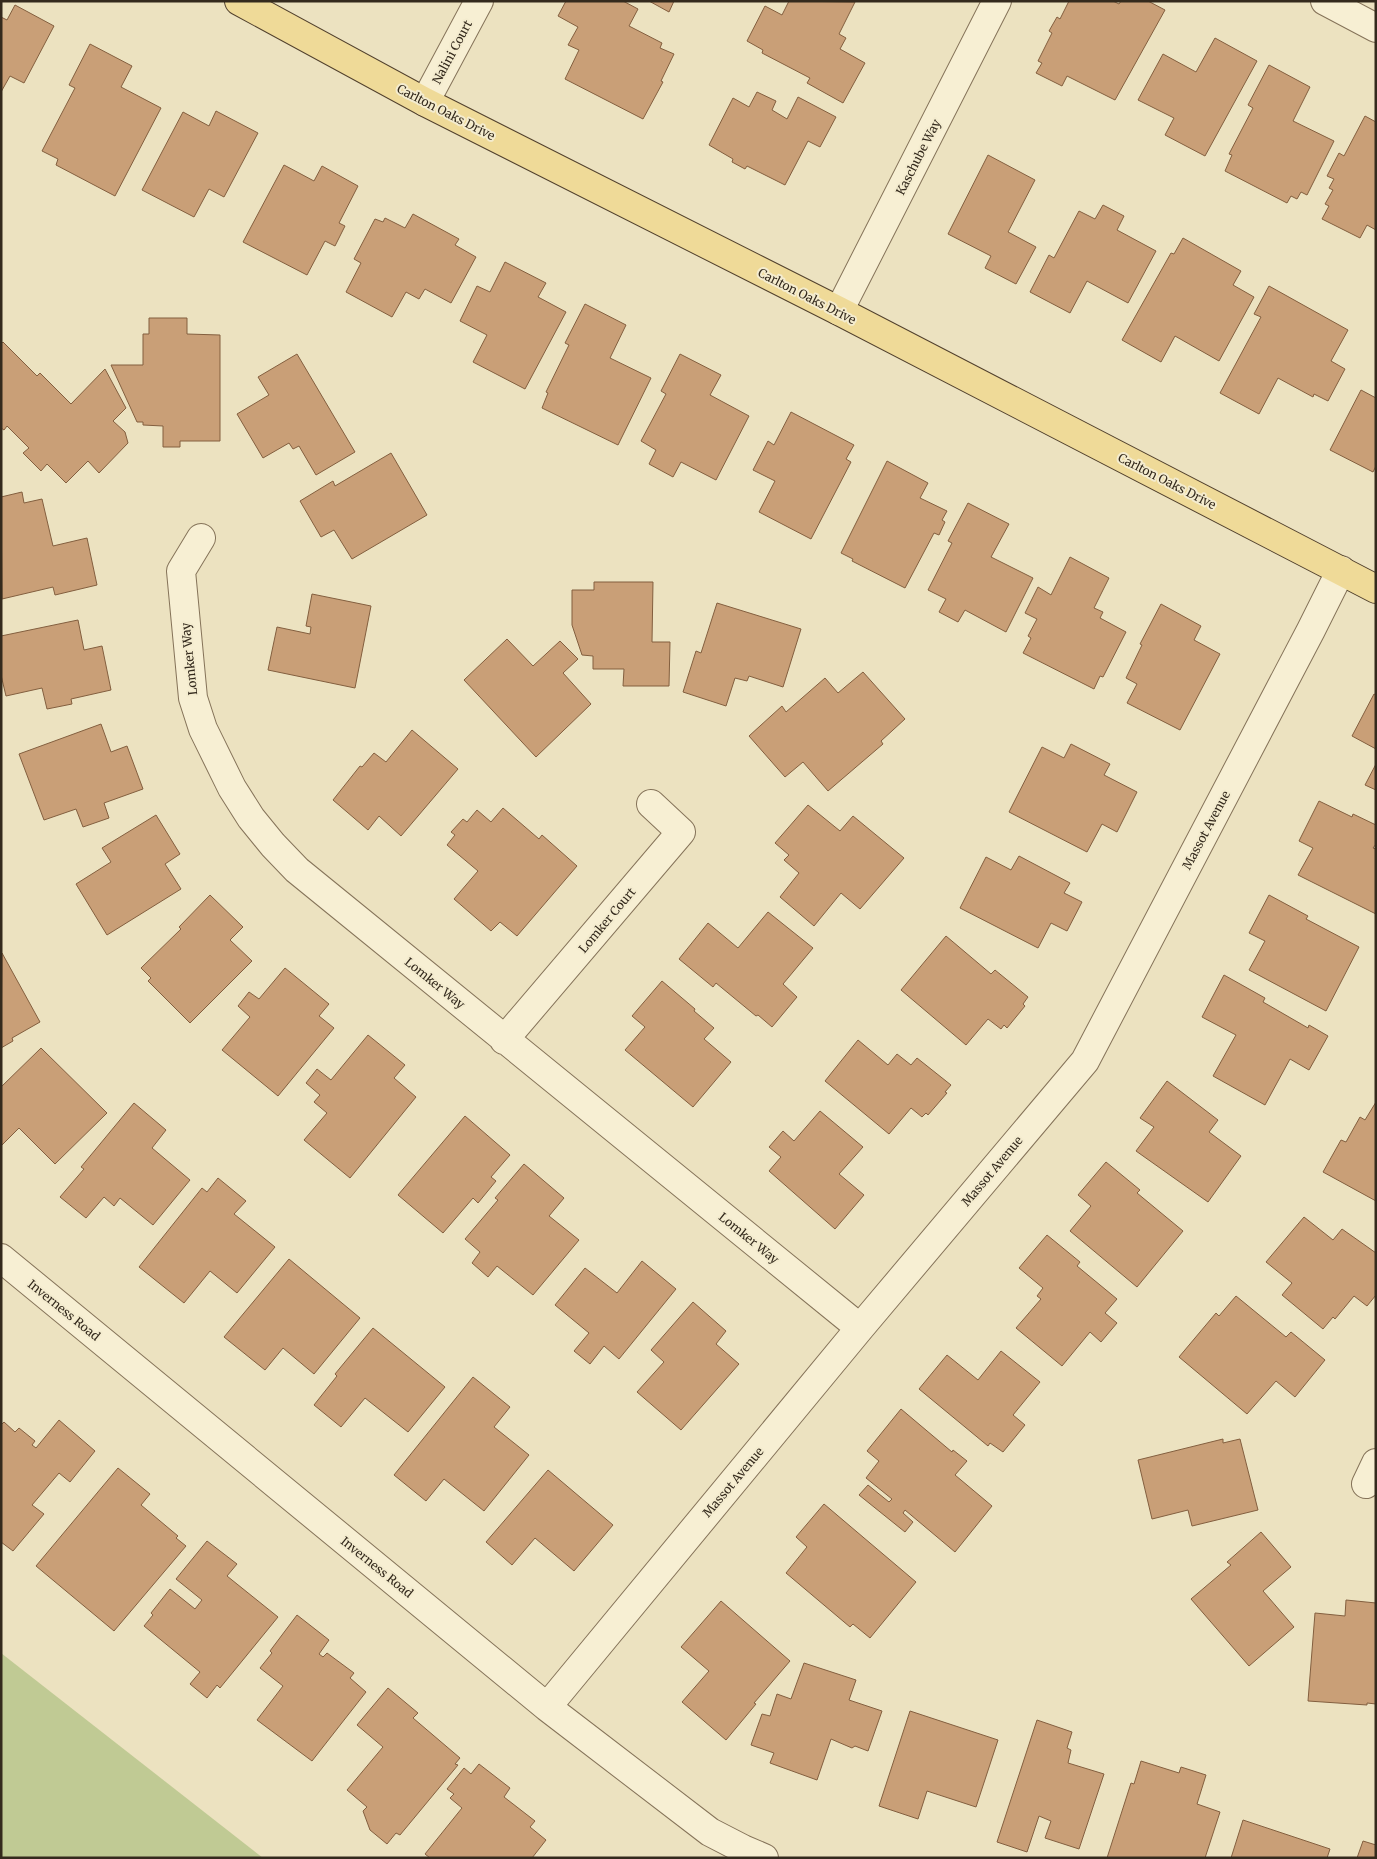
<svg xmlns="http://www.w3.org/2000/svg" width="1377" height="1859" viewBox="0 0 1377 1859" font-family="Merriweather,serif">
	<rect width="100%" height="100%" fill="#ece2c0"/>
	<path fill="#c0ca94" d="M 1,1653 L 263,1858 L 1,1858 Z"/>
	<path fill="#c99f77" stroke="#835f3f" d="M 566,1 L 623,1 L 638,9 L 629,26 L 662,43 L 660,48 L 674,54 L 661,81 L 663,82 L 643,119 L 565,79 L 579,50 L 568,45 L 578,27 L 558,16 Z
		M 649,1 L 674,1 L 669,12 Z
		M 789,1 L 855,2 L 839,34 L 846,38 L 840,49 L 865,63 L 843,103 L 807,83 L 810,78 L 762,53 L 763,50 L 747,41 L 765,6 L 782,15 Z
		M 1069,1 L 1113,1 L 1119,4 L 1121,1 L 1148,1 L 1165,10 L 1115,100 L 1067,76 L 1062,86 L 1036,73 L 1042,63 L 1038,61 L 1052,33 L 1049,31 L 1057,17 L 1060,19 Z
		M 15,5 L 54,26 L 24,83 L 10,76 L 1,92 L 1,17 L 7,20 Z
		M 1215,38 L 1257,61 L 1205,156 L 1165,135 L 1174,118 L 1138,100 L 1163,54 L 1196,72 Z
		M 90,44 L 132,66 L 121,87 L 161,108 L 115,196 L 56,165 L 58,159 L 42,151 L 75,88 L 69,85 Z
		M 1269,65 L 1310,87 L 1293,121 L 1334,141 L 1307,195 L 1301,192 L 1297,199 L 1291,196 L 1287,203 L 1225,171 L 1232,155 L 1229,154 L 1253,108 L 1248,105 Z
		M 757,92 L 776,101 L 772,110 L 787,119 L 798,97 L 836,117 L 820,147 L 808,141 L 785,185 L 747,166 L 745,169 L 732,162 L 733,159 L 709,145 L 733,98 L 749,107 Z
		M 216,111 L 258,133 L 224,197 L 209,189 L 194,217 L 142,190 L 183,112 L 209,126 Z
		M 1365,116 L 1376,122 L 1376,230 L 1367,225 L 1360,238 L 1322,219 L 1329,206 L 1325,204 L 1333,190 L 1329,188 L 1334,179 L 1327,176 L 1339,153 L 1344,156 Z
		M 988,155 L 1035,180 L 1008,232 L 1036,247 L 1016,284 L 985,268 L 991,256 L 948,234 Z
		M 284,165 L 314,181 L 322,166 L 358,186 L 339,223 L 345,226 L 335,246 L 325,241 L 307,275 L 243,242 Z
		M 1103,205 L 1124,216 L 1117,230 L 1156,251 L 1128,303 L 1087,281 L 1070,313 L 1030,292 L 1049,255 L 1054,258 L 1079,211 L 1095,219 Z
		M 413,214 L 459,239 L 455,245 L 476,257 L 451,303 L 425,289 L 419,299 L 406,292 L 392,317 L 346,292 L 361,263 L 354,259 L 375,219 L 383,222 L 385,218 L 405,228 Z
		M 1183,238 L 1241,271 L 1233,285 L 1254,297 L 1219,361 L 1175,336 L 1161,362 L 1122,340 L 1171,253 L 1174,254 Z
		M 505,262 L 546,283 L 538,297 L 566,312 L 525,389 L 473,362 L 487,335 L 460,321 L 477,286 L 490,292 Z
		M 1269,286 L 1348,330 L 1331,361 L 1345,369 L 1328,401 L 1314,394 L 1313,397 L 1278,378 L 1259,414 L 1220,393 L 1261,317 L 1254,314 Z
		M 585,304 L 626,325 L 610,358 L 651,378 L 618,445 L 542,408 L 548,393 L 546,392 L 569,345 L 565,343 Z
		M 149,318 L 187,318 L 187,334 L 220,335 L 220,441 L 180,441 L 180,447 L 163,447 L 163,426 L 143,425 L 143,422 L 137,422 L 111,365 L 143,365 L 143,334 L 149,334 Z
		M 3,342 L 37,376 L 40,373 L 71,404 L 105,369 L 126,408 L 113,421 L 125,432 L 128,443 L 99,473 L 88,461 L 66,483 L 47,464 L 41,471 L 23,453 L 29,448 L 7,426 L 4,430 L 1,428 L 1,344 Z
		M 297,354 L 355,452 L 316,475 L 299,446 L 293,449 L 289,443 L 263,458 L 237,414 L 269,395 L 258,377 Z
		M 680,354 L 721,375 L 710,395 L 749,416 L 716,480 L 681,462 L 673,477 L 649,464 L 656,450 L 641,441 L 666,394 L 661,391 Z
		M 1361,390 L 1376,398 L 1376,466 L 1373,472 L 1330,450 Z
		M 791,412 L 854,445 L 846,459 L 851,462 L 811,539 L 759,512 L 775,481 L 753,470 L 768,441 L 774,445 Z
		M 391,453 L 427,515 L 352,559 L 334,530 L 321,537 L 300,501 L 333,481 L 335,486 Z
		M 887,461 L 928,483 L 920,498 L 947,511 L 942,520 L 945,522 L 939,535 L 934,533 L 905,588 L 852,561 L 853,559 L 841,553 Z
		M 22,492 L 24,503 L 42,499 L 53,546 L 87,538 L 97,585 L 55,595 L 53,587 L 2,599 L 1,497 Z
		M 968,503 L 1009,524 L 991,557 L 1033,578 L 1006,632 L 965,610 L 958,622 L 939,612 L 946,599 L 928,590 L 952,543 L 948,541 Z
		M 1070,557 L 1109,578 L 1094,608 L 1103,612 L 1100,618 L 1126,632 L 1103,677 L 1100,676 L 1094,689 L 1023,653 L 1031,638 L 1028,636 L 1037,619 L 1025,613 L 1038,587 L 1051,595 Z
		M 594,582 L 653,582 L 652,642 L 670,642 L 669,686 L 623,686 L 624,669 L 593,669 L 593,656 L 582,655 L 572,625 L 572,590 L 594,590 Z
		M 312,594 L 371,606 L 355,688 L 268,670 L 277,627 L 310,634 L 311,627 L 306,626 Z
		M 717,603 L 801,629 L 783,687 L 749,676 L 747,681 L 735,678 L 726,706 L 683,692 L 696,651 L 701,653 Z
		M 1161,604 L 1201,626 L 1194,640 L 1220,654 L 1180,730 L 1127,703 L 1137,684 L 1126,678 L 1142,645 L 1140,644 Z
		M 78,620 L 84,650 L 102,646 L 111,690 L 71,699 L 72,704 L 47,709 L 42,688 L 6,696 L 1,675 L 1,636 Z
		M 507,639 L 533,666 L 560,641 L 578,659 L 563,673 L 591,704 L 536,757 L 464,680 Z
		M 863,672 L 905,719 L 881,741 L 883,744 L 828,791 L 803,762 L 785,777 L 749,736 L 782,706 L 786,712 L 825,678 L 838,693 Z
		M 1374,694 L 1376,695 L 1376,749 L 1352,736 Z
		M 101,724 L 111,752 L 127,746 L 143,789 L 104,803 L 109,818 L 83,827 L 76,809 L 44,820 L 19,754 Z
		M 412,730 L 458,769 L 401,836 L 379,816 L 368,830 L 333,800 L 360,766 L 362,767 L 374,753 L 386,762 Z
		M 1071,744 L 1110,764 L 1104,775 L 1137,792 L 1117,832 L 1102,824 L 1087,852 L 1009,812 L 1042,747 L 1064,758 Z
		M 1376,764 L 1376,790 L 1365,785 Z
		M 1319,801 L 1352,817 L 1353,814 L 1376,825 L 1376,844 L 1373,848 L 1376,849 L 1376,914 L 1298,875 L 1313,848 L 1299,841 Z
		M 808,805 L 840,831 L 853,816 L 904,858 L 860,909 L 841,893 L 814,926 L 780,897 L 799,873 L 784,860 L 789,855 L 775,843 Z
		M 503,808 L 539,839 L 542,835 L 577,866 L 517,936 L 500,922 L 491,931 L 454,899 L 478,871 L 447,845 L 455,835 L 451,832 L 463,819 L 467,822 L 477,810 L 491,822 Z
		M 156,815 L 180,854 L 165,864 L 181,889 L 107,935 L 76,884 L 111,862 L 102,848 Z
		M 1019,856 L 1070,883 L 1064,893 L 1082,902 L 1067,931 L 1051,923 L 1038,948 L 960,908 L 986,857 L 1011,870 Z
		M 210,895 L 243,927 L 230,940 L 252,961 L 190,1023 L 148,981 L 151,978 L 141,968 L 181,929 L 179,927 Z
		M 1269,895 L 1308,916 L 1306,919 L 1359,947 L 1326,1011 L 1249,970 L 1265,941 L 1249,933 Z
		M 768,912 L 813,948 L 783,984 L 797,997 L 772,1027 L 758,1015 L 756,1016 L 716,983 L 713,987 L 679,959 L 708,923 L 738,948 Z
		M 946,936 L 991,974 L 995,970 L 1028,997 L 1023,1004 L 1025,1006 L 1007,1028 L 1004,1025 L 1001,1029 L 988,1019 L 966,1045 L 901,990 Z
		M 2,953 L 40,1022 L 12,1038 L 13,1041 L 1,1048 Z
		M 285,968 L 329,1004 L 319,1016 L 334,1028 L 278,1096 L 222,1050 L 250,1017 L 238,1006 L 249,992 L 259,999 Z
		M 1224,975 L 1265,998 L 1263,1002 L 1308,1028 L 1309,1025 L 1328,1036 L 1309,1070 L 1290,1059 L 1265,1105 L 1213,1076 L 1236,1035 L 1202,1017 Z
		M 662,981 L 695,1009 L 694,1011 L 714,1028 L 704,1039 L 731,1062 L 693,1107 L 625,1050 L 645,1027 L 632,1016 Z
		M 368,1035 L 405,1065 L 394,1078 L 416,1097 L 350,1178 L 304,1140 L 327,1113 L 314,1102 L 320,1095 L 306,1083 L 317,1069 L 331,1080 Z
		M 858,1040 L 888,1065 L 897,1054 L 911,1065 L 917,1058 L 951,1085 L 945,1092 L 947,1093 L 928,1115 L 926,1113 L 922,1117 L 911,1108 L 889,1134 L 825,1081 Z
		M 41,1048 L 107,1113 L 55,1164 L 19,1128 L 1,1146 L 1,1087 Z
		M 1167,1081 L 1218,1120 L 1209,1132 L 1241,1156 L 1208,1202 L 1136,1151 L 1154,1127 L 1140,1118 Z
		M 1376,1102 L 1376,1201 L 1323,1172 L 1341,1140 L 1346,1142 L 1360,1117 L 1365,1120 Z
		M 134,1103 L 166,1130 L 152,1148 L 190,1180 L 153,1225 L 120,1198 L 114,1206 L 104,1197 L 86,1218 L 60,1197 L 84,1169 L 81,1167 Z
		M 820,1111 L 863,1147 L 839,1174 L 864,1195 L 835,1229 L 769,1171 L 781,1157 L 769,1147 L 783,1131 L 794,1141 Z
		M 465,1116 L 510,1155 L 491,1177 L 496,1181 L 478,1203 L 473,1198 L 443,1233 L 398,1195 Z
		M 1106,1162 L 1140,1190 L 1137,1193 L 1183,1231 L 1137,1287 L 1070,1231 L 1091,1206 L 1078,1195 Z
		M 524,1164 L 564,1198 L 549,1216 L 579,1240 L 533,1295 L 497,1266 L 488,1277 L 472,1263 L 480,1252 L 465,1239 L 498,1200 L 495,1198 Z
		M 218,1178 L 246,1201 L 234,1214 L 275,1247 L 237,1293 L 210,1271 L 184,1303 L 139,1267 L 202,1188 L 207,1192 Z
		M 1304,1217 L 1333,1240 L 1342,1229 L 1376,1253 L 1376,1295 L 1367,1306 L 1354,1296 L 1335,1319 L 1333,1317 L 1323,1329 L 1282,1295 L 1292,1283 L 1266,1262 Z
		M 1047,1235 L 1080,1262 L 1077,1266 L 1117,1299 L 1105,1313 L 1117,1323 L 1101,1342 L 1090,1332 L 1062,1366 L 1016,1328 L 1041,1299 L 1037,1296 L 1043,1288 L 1019,1268 Z
		M 289,1259 L 360,1318 L 314,1374 L 283,1348 L 265,1370 L 224,1337 Z
		M 642,1261 L 676,1289 L 619,1359 L 604,1346 L 590,1364 L 574,1351 L 589,1333 L 555,1305 L 585,1268 L 617,1293 Z
		M 1236,1296 L 1286,1337 L 1291,1332 L 1325,1360 L 1295,1397 L 1276,1381 L 1247,1414 L 1179,1357 L 1216,1313 L 1219,1316 Z
		M 693,1302 L 726,1331 L 716,1344 L 739,1364 L 681,1430 L 637,1392 L 664,1362 L 651,1350 Z
		M 373,1328 L 445,1387 L 408,1432 L 365,1398 L 341,1427 L 314,1405 L 337,1376 L 335,1374 Z
		M 1001,1351 L 1040,1382 L 1013,1415 L 1025,1425 L 1003,1452 L 990,1443 L 988,1446 L 919,1389 L 947,1355 L 978,1380 Z
		M 473,1377 L 510,1407 L 494,1427 L 529,1455 L 484,1511 L 444,1479 L 426,1501 L 394,1475 Z
		M 901,1409 L 952,1452 L 953,1450 L 967,1461 L 955,1475 L 992,1506 L 955,1552 L 905,1510 L 903,1513 L 913,1522 L 905,1532 L 859,1495 L 868,1485 L 889,1502 L 892,1499 L 866,1478 L 879,1461 L 867,1451 Z
		M 59,1420 L 95,1451 L 70,1482 L 59,1473 L 32,1505 L 44,1514 L 13,1551 L 1,1542 L 1,1425 L 4,1422 L 15,1432 L 19,1428 L 35,1441 L 32,1445 L 36,1448 Z
		M 1223,1439 L 1223,1443 L 1240,1439 L 1258,1510 L 1192,1526 L 1188,1510 L 1152,1519 L 1138,1460 Z
		M 118,1468 L 150,1494 L 141,1505 L 178,1536 L 176,1538 L 186,1546 L 114,1631 L 36,1566 Z
		M 548,1470 L 613,1525 L 574,1571 L 535,1538 L 512,1565 L 486,1542 Z
		M 824,1504 L 916,1582 L 870,1638 L 853,1624 L 850,1627 L 786,1573 L 807,1547 L 796,1537 Z
		M 1261,1532 L 1291,1567 L 1263,1591 L 1294,1627 L 1249,1666 L 1191,1599 L 1231,1565 L 1227,1562 Z
		M 207,1541 L 237,1564 L 227,1576 L 278,1617 L 220,1688 L 217,1685 L 207,1698 L 190,1684 L 200,1672 L 144,1626 L 153,1615 L 151,1613 L 170,1589 L 195,1609 L 202,1600 L 176,1579 Z
		M 1346,1600 L 1376,1603 L 1376,1704 L 1367,1703 L 1367,1705 L 1308,1701 L 1315,1613 L 1345,1616 Z
		M 721,1601 L 790,1661 L 754,1703 L 756,1704 L 726,1740 L 682,1702 L 709,1671 L 681,1647 Z
		M 297,1615 L 329,1640 L 319,1654 L 323,1657 L 327,1653 L 354,1673 L 350,1678 L 366,1692 L 312,1761 L 257,1720 L 283,1686 L 260,1668 L 272,1653 L 270,1651 Z
		M 804,1663 L 856,1680 L 849,1700 L 882,1711 L 868,1751 L 855,1746 L 852,1748 L 831,1739 L 817,1780 L 770,1763 L 774,1753 L 751,1745 L 762,1714 L 770,1716 L 777,1694 L 791,1699 Z
		M 388,1688 L 418,1713 L 413,1718 L 460,1758 L 455,1764 L 458,1765 L 400,1835 L 396,1833 L 387,1844 L 370,1830 L 363,1811 L 367,1807 L 347,1790 L 383,1747 L 357,1725 Z
		M 910,1711 L 998,1740 L 976,1807 L 927,1791 L 918,1819 L 879,1806 Z
		M 1037,1720 L 1072,1732 L 1067,1748 L 1071,1750 L 1068,1763 L 1104,1774 L 1079,1849 L 1045,1838 L 1051,1821 L 1039,1816 L 1027,1852 L 997,1842 Z
		M 1141,1761 L 1179,1773 L 1181,1767 L 1206,1775 L 1197,1804 L 1220,1812 L 1205,1858 L 1107,1858 L 1131,1783 L 1134,1784 Z
		M 479,1764 L 510,1788 L 504,1797 L 535,1821 L 530,1827 L 546,1840 L 532,1858 L 430,1858 L 425,1854 L 462,1808 L 450,1798 L 454,1794 L 447,1789 L 464,1768 L 471,1774 Z
		M 1243,1820 L 1330,1849 L 1327,1858 L 1231,1858 Z
		M 1363,1841 L 1376,1845 L 1376,1858 L 1357,1858 Z"/>
	<g fill="none" stroke-linecap="round" stroke-linejoin="round">
		<defs>
			<path id="minor" d="M 1325,1 L 1376,28
				M 425,102 L 479,1
				M 839,311 L 997,1
				M 201,538 L 181,571 L 193,698 L 203,729 L 232,788 L 251,818 L 273,845 L 297,870 L 860,1328
				M 504,1040 L 681,832 L 651,804
				M 1,1258 L 547,1707 L 710,1832 L 743,1849 L 764,1858
				M 1366,1484 L 1376,1463
				M 547,1707 L 860,1328 L 1085,1061 L 1311,630 L 1341,570"/>
			<path id="major" d="M 239,1 L 425,102 L 839,311 L 1376,589"/>
		</defs>
		<use href="#minor" stroke="#857359" stroke-width="30"/>
		<use href="#major" stroke="#52412d" stroke-width="30"/>
		<use href="#minor" stroke="#f7efd3" stroke-width="28"/>
		<use href="#major" stroke="#efda98" stroke-width="28"/>
	</g>
	<g text-anchor="middle" dominant-baseline="central" stroke-width="4" stroke-linejoin="round" paint-order="stroke">
		<g font-size="12" fill="#342a1d" stroke="#f4eccf">
			<text transform="translate(452 52) rotate(-62)">Nalini Court</text>
			<text transform="translate(446 112) rotate(27)">Carlton Oaks Drive</text>
			<text transform="translate(918 157) rotate(-63)">Kaschube Way</text>
			<text transform="translate(807 296) rotate(27)">Carlton Oaks Drive</text>
			<text transform="translate(1167 481) rotate(27)">Carlton Oaks Drive</text>
			<text transform="translate(189 659) rotate(-96)">Lomker Way</text>
			<text transform="translate(1206 830) rotate(-62)">Massot Avenue</text>
			<text transform="translate(607 920) rotate(-50)">Lomker Court</text>
			<text transform="translate(435 983) rotate(39)">Lomker Way</text>
			<text transform="translate(992 1171) rotate(-50)">Massot Avenue</text>
			<text transform="translate(749 1238) rotate(39)">Lomker Way</text>
			<text transform="translate(64 1310) rotate(39)">Inverness Road</text>
			<text transform="translate(733 1482) rotate(-50)">Massot Avenue</text>
			<text transform="translate(377 1567) rotate(39)">Inverness Road</text>
		</g>
	</g>
	<rect width="1377" height="1859" fill="none" stroke="#342a1d" stroke-width="5"/>
</svg>
